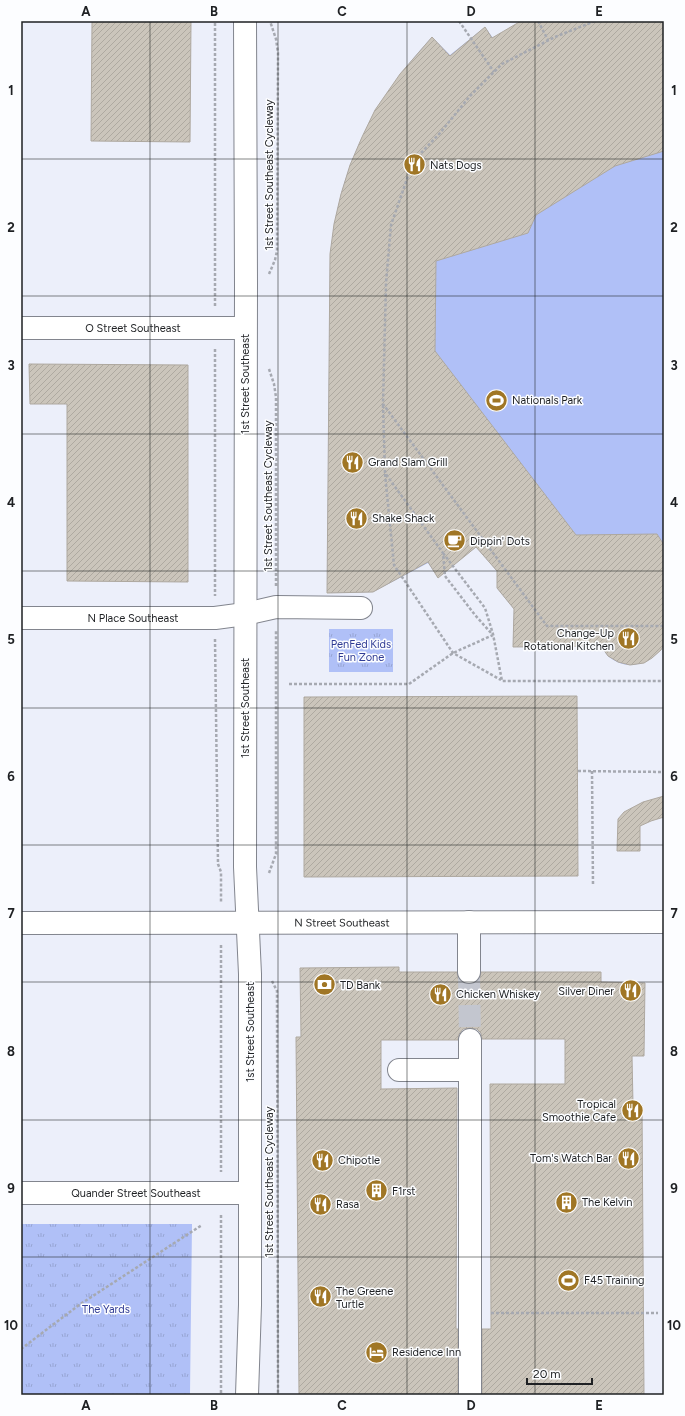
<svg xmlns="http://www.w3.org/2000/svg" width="685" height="1416" viewBox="0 0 685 1416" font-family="Figtree,sans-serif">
	<defs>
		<pattern id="park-tufts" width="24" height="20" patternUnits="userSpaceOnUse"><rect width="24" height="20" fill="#b0c0f7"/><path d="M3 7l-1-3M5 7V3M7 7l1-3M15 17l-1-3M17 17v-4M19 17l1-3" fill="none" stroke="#97a5d3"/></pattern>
		<pattern id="building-hatch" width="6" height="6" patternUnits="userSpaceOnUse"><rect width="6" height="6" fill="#cbc5bb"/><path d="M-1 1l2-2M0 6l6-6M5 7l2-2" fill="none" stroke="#aea9a0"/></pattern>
	</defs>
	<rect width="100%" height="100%" fill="#eceffa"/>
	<path fill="#b0c0f7" d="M 664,21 L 664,644 C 653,664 627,673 608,656 C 605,653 603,649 600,646 L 513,647 L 514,609 L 497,588 L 497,571 L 476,547 L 438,577 L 428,563 L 373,592 L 327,593 L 330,254 C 333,234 336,213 341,194 C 358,133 390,82 432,37 L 450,55 L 485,27 L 493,38 Z"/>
	<path fill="url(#park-tufts)" d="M 329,629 L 393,629 L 393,672 L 329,672 Z
		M 21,1224 L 192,1224 L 190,1395 L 21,1395 Z"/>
	<path fill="url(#building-hatch)" stroke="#aea89f" d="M 92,21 L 191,21 L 190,142 L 91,141 Z
		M 521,21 L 664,21 L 664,151 L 615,166 L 536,215 L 528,233 L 436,261 L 435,351 L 576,535 L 657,534 L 664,545 L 664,644 L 661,650 L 652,658 L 644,663 L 630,665 L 618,662 L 608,656 L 601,646 L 513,647 L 514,609 L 497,588 L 497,571 L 476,547 L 438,578 L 428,562 L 373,592 L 327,593 L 330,254 L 334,224 L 341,194 L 350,165 L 362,137 L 375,110 L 400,74 L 432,37 L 450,56 L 485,27 L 492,38 Z
		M 29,364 L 188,365 L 188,582 L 67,581 L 67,404 L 30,404 Z
		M 577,696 L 578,876 L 304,877 L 304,697 Z
		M 664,796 L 664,817 L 651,821 L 640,826 L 640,851 L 617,851 L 618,819 L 624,812 L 643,802 Z
		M 399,967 L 399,972 L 457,972 L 458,979 L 463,983 L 469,984 L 476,983 L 480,978 L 481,972 L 601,972 L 601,982 L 645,983 L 644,1056 L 632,1056 L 633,1105 L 642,1105 L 644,1395 L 482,1395 L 482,1329 L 491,1329 L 490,1084 L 565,1084 L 565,1039 L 482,1039 L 481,1033 L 477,1029 L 470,1028 L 463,1029 L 459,1034 L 458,1040 L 381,1040 L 381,1089 L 457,1088 L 456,1329 L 458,1329 L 458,1395 L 299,1395 L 296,1037 L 301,1037 L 300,968 Z"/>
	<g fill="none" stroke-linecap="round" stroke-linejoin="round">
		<path stroke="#c3c6cf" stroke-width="22" stroke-dasharray="22 11" stroke-linecap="butt" d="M 469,972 L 470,1040"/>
		<defs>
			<g id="minor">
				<path d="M 245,21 L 246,284 L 245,867 L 250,974 L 250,1305 L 247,1395"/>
				<path id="s1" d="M 21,328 L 245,328"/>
				<path id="s2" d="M 21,618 L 215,618 L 245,614 L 276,607 L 361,608"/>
				<path d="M 469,922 L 469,972"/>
				<path id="s3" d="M 21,923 L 664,922"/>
				<path d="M 470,1040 L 470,1070"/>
				<path d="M 399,1070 L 470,1070 L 470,1395"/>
				<path id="s4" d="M 21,1193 L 250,1193"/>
			</g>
		</defs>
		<use href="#minor" stroke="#82858e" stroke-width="24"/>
		<path stroke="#a6a9b1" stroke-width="2.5" stroke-dasharray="3 2" stroke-linecap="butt" d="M 459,21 L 494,72
			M 538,21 L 548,40
			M 595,21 L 555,37 L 502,64 L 470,96 L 440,133 L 421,153 L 408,176 L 391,225 L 386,283 L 383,404 L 547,626 L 664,626
			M 269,274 L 275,260 L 277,251 L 278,53 L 276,39 L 270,21
			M 215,306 L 215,21
			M 215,349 L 215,596
			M 269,369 L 274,384 L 276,397 L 276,587
			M 383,405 L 385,473 L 443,553 L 445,576 L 475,615 L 492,634
			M 385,474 L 394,565 L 453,653 L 501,680
			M 443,553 L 485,608 L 493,634 L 502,681 L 664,681
			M 215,639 L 218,864 L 221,872 L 221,902
			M 289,684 L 409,684 L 453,653 L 493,635
			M 578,771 L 664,772
			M 592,771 L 593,885
			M 269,873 L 276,854 L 276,630
			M 221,945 L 221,1172
			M 272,981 L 277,991 L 277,997 L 278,1395
			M 221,1215 L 221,1395
			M 491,1313 L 658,1313
			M 21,1349 L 79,1305 L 202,1225"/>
		<use href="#minor" stroke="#fff" stroke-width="22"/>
	</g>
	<path fill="none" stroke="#1e2023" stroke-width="1" stroke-opacity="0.55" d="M 150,21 L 150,1395M 278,21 L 278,1395M 407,21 L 407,1395M 535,21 L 535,1395M 21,159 L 664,159M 21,296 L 664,296M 21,434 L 664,434M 21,571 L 664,571M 21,708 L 664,708M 21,845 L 664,845M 21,982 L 664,982M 21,1120 L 664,1120M 21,1257 L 664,1257"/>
	<defs>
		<symbol id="restaurant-disc" viewBox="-11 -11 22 22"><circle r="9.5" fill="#a07625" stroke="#fcfdff"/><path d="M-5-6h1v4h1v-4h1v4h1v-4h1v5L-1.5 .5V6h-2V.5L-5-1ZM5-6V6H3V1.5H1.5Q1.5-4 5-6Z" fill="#fff"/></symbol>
		<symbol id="stadium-disc" viewBox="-11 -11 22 22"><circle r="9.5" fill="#a07625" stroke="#fcfdff"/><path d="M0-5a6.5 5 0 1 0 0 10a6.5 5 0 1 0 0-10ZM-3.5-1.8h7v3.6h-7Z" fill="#fff"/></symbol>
		<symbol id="cafe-disc" viewBox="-11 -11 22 22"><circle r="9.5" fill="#a07625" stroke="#fcfdff"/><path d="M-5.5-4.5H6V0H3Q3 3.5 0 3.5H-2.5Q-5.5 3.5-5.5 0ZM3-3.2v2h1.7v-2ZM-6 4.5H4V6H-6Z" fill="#fff"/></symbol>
		<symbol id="bank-disc" viewBox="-11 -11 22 22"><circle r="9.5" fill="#a07625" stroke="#fcfdff"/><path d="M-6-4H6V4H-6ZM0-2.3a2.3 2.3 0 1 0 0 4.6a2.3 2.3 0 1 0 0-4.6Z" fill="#fff"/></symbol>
		<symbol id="building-disc" viewBox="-11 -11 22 22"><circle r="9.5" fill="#a07625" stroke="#fcfdff"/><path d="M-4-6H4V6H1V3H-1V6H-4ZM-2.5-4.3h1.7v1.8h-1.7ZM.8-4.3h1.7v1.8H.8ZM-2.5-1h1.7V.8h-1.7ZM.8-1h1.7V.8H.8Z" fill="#fff"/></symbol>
		<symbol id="hotel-disc" viewBox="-11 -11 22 22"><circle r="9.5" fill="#a07625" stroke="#fcfdff"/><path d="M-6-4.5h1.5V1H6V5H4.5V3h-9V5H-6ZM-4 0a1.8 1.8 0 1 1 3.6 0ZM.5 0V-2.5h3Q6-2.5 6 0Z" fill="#fff"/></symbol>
	</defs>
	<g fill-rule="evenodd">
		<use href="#restaurant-disc" x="402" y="152" width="25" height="25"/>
		<use href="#stadium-disc" x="484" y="388" width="25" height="25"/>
		<use href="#restaurant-disc" x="340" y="450" width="25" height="25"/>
		<use href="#restaurant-disc" x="344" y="506" width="25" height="25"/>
		<use href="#cafe-disc" x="442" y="528" width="25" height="25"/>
		<use href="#restaurant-disc" x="616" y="626" width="25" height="25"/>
		<use href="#bank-disc" x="312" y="972" width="25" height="25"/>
		<use href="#restaurant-disc" x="618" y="978" width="25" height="25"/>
		<use href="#restaurant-disc" x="428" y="982" width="25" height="25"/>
		<use href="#restaurant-disc" x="620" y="1098" width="25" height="25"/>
		<use href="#restaurant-disc" x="616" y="1146" width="25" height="25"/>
		<use href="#restaurant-disc" x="310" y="1148" width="25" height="25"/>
		<use href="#building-disc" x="364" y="1178" width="25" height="25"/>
		<use href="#building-disc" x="554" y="1190" width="25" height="25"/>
		<use href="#restaurant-disc" x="308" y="1192" width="25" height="25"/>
		<use href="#stadium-disc" x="556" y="1268" width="25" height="25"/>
		<use href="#restaurant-disc" x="308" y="1284" width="25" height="25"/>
		<use href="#hotel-disc" x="364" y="1340" width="25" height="25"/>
	</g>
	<g text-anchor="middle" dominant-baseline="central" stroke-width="3" stroke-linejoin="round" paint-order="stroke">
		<g font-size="11" fill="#1e2023" stroke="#fcfdff" text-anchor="start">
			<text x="430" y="165">Nats Dogs</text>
			<text x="512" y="400">Nationals Park</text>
			<text x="368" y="462">Grand Slam Grill</text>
			<text x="372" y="518">Shake Shack</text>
			<text x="470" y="541">Dippin' Dots</text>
			<text x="614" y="633" text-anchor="end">Change-Up<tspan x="614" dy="13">Rotational Kitchen</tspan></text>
			<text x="340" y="985">TD Bank</text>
			<text x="614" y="991" text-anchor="end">Silver Diner</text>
			<text x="456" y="994">Chicken Whiskey</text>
			<text x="616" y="1104" text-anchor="end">Tropical<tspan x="616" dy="13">Smoothie Cafe</tspan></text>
			<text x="612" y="1158" text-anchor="end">Tom's Watch Bar</text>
			<text x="338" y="1160">Chipotle</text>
			<text x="392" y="1191">F1rst</text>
			<text x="582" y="1202">The Kelvin</text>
			<text x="336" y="1204">Rasa</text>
			<text x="584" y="1280">F45 Training</text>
			<text x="336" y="1291">The Greene<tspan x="336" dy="13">Turtle</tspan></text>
			<text x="392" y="1352">Residence Inn</text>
		</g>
		<g font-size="11" fill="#1e2023" stroke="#fcfdff">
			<text transform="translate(269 175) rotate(-90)">1st Street Southeast Cycleway</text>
			<text stroke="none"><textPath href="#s1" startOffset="112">O Street Southeast</textPath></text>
			<text transform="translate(245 384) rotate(-90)">1st Street Southeast</text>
			<text transform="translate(268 496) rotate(-90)">1st Street Southeast Cycleway</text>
			<text stroke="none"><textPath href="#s2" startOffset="112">N Place Southeast</textPath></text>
			<text transform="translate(245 708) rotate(-90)">1st Street Southeast</text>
			<text stroke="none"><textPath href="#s3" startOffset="321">N Street Southeast</textPath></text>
			<text transform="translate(250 1032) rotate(-90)">1st Street Southeast</text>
			<text transform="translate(269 1182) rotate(-90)">1st Street Southeast Cycleway</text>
			<text stroke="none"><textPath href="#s4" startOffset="115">Quander Street Southeast</textPath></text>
		</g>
		<g font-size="11" fill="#303c95" stroke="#fcfdff">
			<text x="361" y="644">PenFed Kids<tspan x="361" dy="13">Fun Zone</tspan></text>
			<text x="106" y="1309">The Yards</text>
		</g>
	</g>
	<rect width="685" height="1416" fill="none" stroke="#fcfdff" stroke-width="44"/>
	<path d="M527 1378v6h65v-6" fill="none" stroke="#1e2023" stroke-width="2"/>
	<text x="533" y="1378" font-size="12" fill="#1e2023" stroke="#fcfdff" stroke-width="3" paint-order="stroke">20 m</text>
	<rect x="22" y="22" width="641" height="1372" fill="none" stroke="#1e2023" stroke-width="1.5"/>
	<g font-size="13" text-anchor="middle" font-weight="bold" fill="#1e2023">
		<text x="86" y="16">A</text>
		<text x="214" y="16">B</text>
		<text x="342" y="16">C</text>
		<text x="471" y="16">D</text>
		<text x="599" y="16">E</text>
		<text x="11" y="95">1</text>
		<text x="674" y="95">1</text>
		<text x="11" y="232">2</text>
		<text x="674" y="232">2</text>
		<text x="11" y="370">3</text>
		<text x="674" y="370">3</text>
		<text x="11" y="507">4</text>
		<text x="674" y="507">4</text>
		<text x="11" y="644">5</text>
		<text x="674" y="644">5</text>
		<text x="11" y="781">6</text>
		<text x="674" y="781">6</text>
		<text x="11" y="918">7</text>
		<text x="674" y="918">7</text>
		<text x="11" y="1056">8</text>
		<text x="674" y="1056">8</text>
		<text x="11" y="1193">9</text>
		<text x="674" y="1193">9</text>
		<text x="11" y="1330">10</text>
		<text x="674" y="1330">10</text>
		<text x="86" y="1410">A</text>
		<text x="214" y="1410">B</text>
		<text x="342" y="1410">C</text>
		<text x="471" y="1410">D</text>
		<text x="599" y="1410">E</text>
	</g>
</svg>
